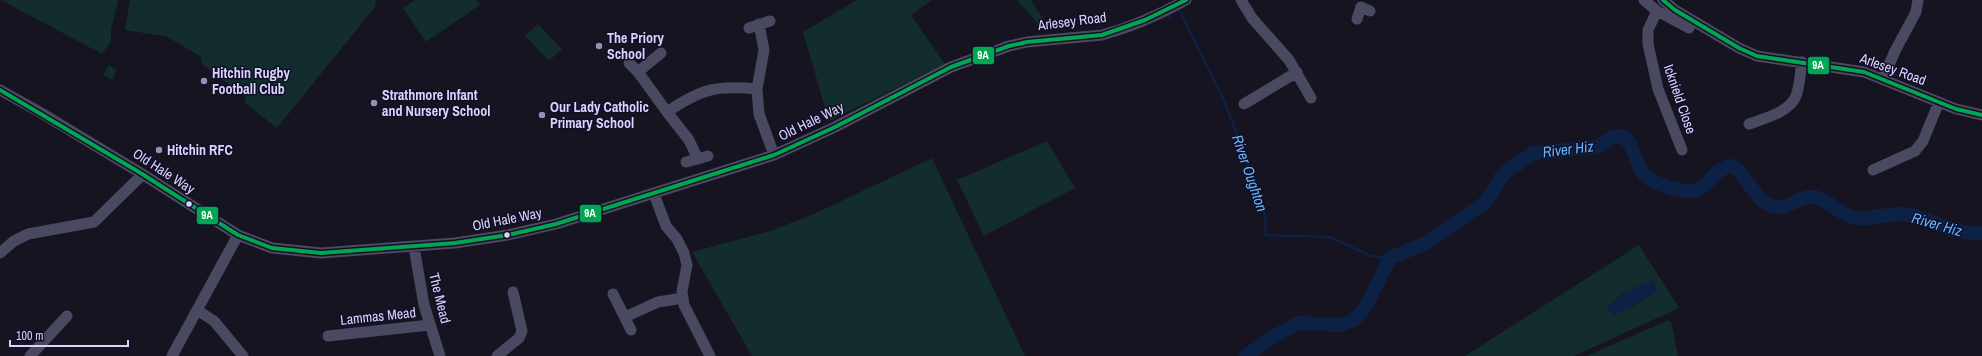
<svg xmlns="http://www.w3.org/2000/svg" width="1982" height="356" viewBox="0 0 1982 356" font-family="'Archivo Narrow',sans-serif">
	<rect width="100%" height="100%" fill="#161421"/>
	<path fill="#132c2d" d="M 1,0 L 118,0 L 111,30 L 111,41 L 102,54 Z
		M 130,0 L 376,0 L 375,7 L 277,128 L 245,103 L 246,98 L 202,64 L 201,57 L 168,37 L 125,30 Z
		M 415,0 L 476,0 L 480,5 L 426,42 L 403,8 Z
		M 857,0 L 932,0 L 911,15 L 945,64 L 829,121 L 803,32 Z
		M 1017,0 L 1031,0 L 1045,22 L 1040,26 Z
		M 538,24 L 562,49 L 549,61 L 525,36 Z
		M 109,65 L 117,70 L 112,80 L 103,75 Z
		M 1047,141 L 1075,188 L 984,236 L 957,180 Z
		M 932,158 L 1025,356 L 752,356 L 692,252 L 773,230 L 816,213 Z
		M 1639,245 L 1679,308 L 1574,356 L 1465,356 Z
		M 1668,320 L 1671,322 L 1678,356 L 1587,356 Z"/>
	<path fill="#0d2144" d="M 1653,280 L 1658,290 L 1631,308 L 1613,315 L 1606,307 L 1623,293 Z"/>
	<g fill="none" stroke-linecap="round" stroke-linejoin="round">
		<path stroke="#0d2144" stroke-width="2.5" d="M 1178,7 L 1225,103 L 1243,150 L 1260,196 L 1265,214 L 1265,235 L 1330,237 L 1371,256 L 1390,258
			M 1168,13 L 1171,18"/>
		<path stroke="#0d2144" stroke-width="14" d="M 1246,356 L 1268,340 L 1298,323 L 1340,325 L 1354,320 L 1366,306 L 1390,258 L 1426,243 L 1486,202 L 1503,174 L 1533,153 L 1597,147 L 1613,137 L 1622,136 C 1641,148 1629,174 1660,184 C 1672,188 1684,193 1697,190 C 1711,185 1713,168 1732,166 C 1743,169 1754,200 1772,206 C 1790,211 1796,196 1812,197 C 1826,197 1838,213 1852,217 C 1869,221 1886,213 1903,214 C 1933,217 1949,235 1982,233"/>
		<path stroke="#4a4962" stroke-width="11" d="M 1241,0 L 1252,18 L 1289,60 L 1311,98
			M 1644,0 L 1657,11 L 1689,28
			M 1663,0 L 1675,10 L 1739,48 L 1757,56 L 1864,72 L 1956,109 L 1982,115
			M 1657,11 L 1648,30 L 1648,44 L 1658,89 L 1682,150
			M 1357,19 L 1361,7 L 1370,11
			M 749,28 L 770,21
			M 629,63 L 638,72 L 667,112
			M 638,72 L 661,53
			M 1883,79 L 1895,51 L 1916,12 L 1918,0
			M 757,89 L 764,50 L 759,24
			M 0,90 L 38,111 L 139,172 L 238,235 L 272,248 L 321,253 L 455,243 L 508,235 L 556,224 L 774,155 L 835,127 L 951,67 L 1009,46 L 1027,42 L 1102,35 C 1132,27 1159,15 1186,0
			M 1244,104 L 1297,72
			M 1749,124 C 1763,119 1790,112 1796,96 C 1800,86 1800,73 1802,62
			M 698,159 L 689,140 L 667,112 C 701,89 716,85 757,89 L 759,114 L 774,155
			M 686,162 L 708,156
			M 1873,170 L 1915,151 L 1923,141 L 1939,102
			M 654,194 L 666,226 L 677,239 L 684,253 L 687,265 L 682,291 L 684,305 L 710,356
			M 414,247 L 424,305 L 440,356
			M 0,253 L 14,241 L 28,234 L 94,222 L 143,174
			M 613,294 L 631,330
			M 197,310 L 214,321 L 243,356
			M 625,317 L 658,302 L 683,298
			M 328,336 L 430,325
			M 30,356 L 67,316
			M 172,356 L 238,235
			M 497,356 L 519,338 L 522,331 L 513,292"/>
		<defs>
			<path id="bus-1" d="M 1663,0 L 1675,10 L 1739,48 L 1757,56 L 1864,72 L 1956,109 L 1982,115
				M 0,90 L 139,172 L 238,235 L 272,248 L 321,253 L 455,243 L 508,235 L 556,224 L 774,155 L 835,127 L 951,67 L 1009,46 L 1027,42 L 1102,35 L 1145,20 L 1186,0"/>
		</defs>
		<use href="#bus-1" stroke="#130f26" stroke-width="7"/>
		<use href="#bus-1" stroke="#00a651" stroke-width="4"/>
	</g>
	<g fill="#9591b1" stroke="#130f26" stroke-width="1.5">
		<circle cx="599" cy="46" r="4"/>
		<circle cx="204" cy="81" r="4"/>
		<circle cx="374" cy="103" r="4"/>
		<circle cx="542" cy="115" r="4"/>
		<circle cx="159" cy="150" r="4"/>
	</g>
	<g fill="#d9d4ff" stroke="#130f26" stroke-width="1.5">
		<circle cx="189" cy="204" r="3.5"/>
		<circle cx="507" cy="235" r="3.5"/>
	</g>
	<g text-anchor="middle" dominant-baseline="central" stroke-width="3" stroke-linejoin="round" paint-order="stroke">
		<g font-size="14" fill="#d9d4ff" stroke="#130f26">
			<text transform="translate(1072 21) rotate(-7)">Arlesey Road</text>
			<text transform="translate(1893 69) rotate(20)">Arlesey Road</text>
			<text transform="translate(1680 99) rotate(71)">Icknield Close</text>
			<text transform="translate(811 121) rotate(-26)">Old Hale Way</text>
			<text transform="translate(164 171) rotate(33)">Old Hale Way</text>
			<text transform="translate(507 219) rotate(-11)">Old Hale Way</text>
			<text transform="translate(440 298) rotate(76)">The Mead</text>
			<text transform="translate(378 316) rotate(-6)">Lammas Mead</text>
		</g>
		<g font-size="14" font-weight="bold" fill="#d9d4ff" stroke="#130f26" text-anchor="start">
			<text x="607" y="38">The Priory<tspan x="607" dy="16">School</tspan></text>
			<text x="212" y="73">Hitchin Rugby<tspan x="212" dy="16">Football Club</tspan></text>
			<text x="382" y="95">Strathmore Infant<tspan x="382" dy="16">and Nursery School</tspan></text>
			<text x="550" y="107">Our Lady Catholic<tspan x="550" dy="16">Primary School</tspan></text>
			<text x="167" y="150">Hitchin RFC</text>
		</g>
		<g font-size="15" font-style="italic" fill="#62b6ff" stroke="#130f26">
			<text transform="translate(1568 149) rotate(-7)">River Hiz</text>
			<text transform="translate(1250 173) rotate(71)">River Oughton</text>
			<text transform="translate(1937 224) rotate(16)">River Hiz</text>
		</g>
	</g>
	<g stroke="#130f26" stroke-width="1.5">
		<rect x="972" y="46" width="23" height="19" rx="4" fill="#00a651"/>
		<rect x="1807" y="56" width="23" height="19" rx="4" fill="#00a651"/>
		<rect x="579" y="204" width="23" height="19" rx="4" fill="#00a651"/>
		<rect x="196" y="206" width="23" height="19" rx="4" fill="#00a651"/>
	</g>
	<g font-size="11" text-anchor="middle" font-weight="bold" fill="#fff">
		<text x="983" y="59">9A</text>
		<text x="1818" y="69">9A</text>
		<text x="590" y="217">9A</text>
		<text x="207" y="219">9A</text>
	</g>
	<path d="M10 340v6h118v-6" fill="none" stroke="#d9d4ff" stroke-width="2"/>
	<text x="16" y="340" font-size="12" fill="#d9d4ff" stroke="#130f26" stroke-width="3" paint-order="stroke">100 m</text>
</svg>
